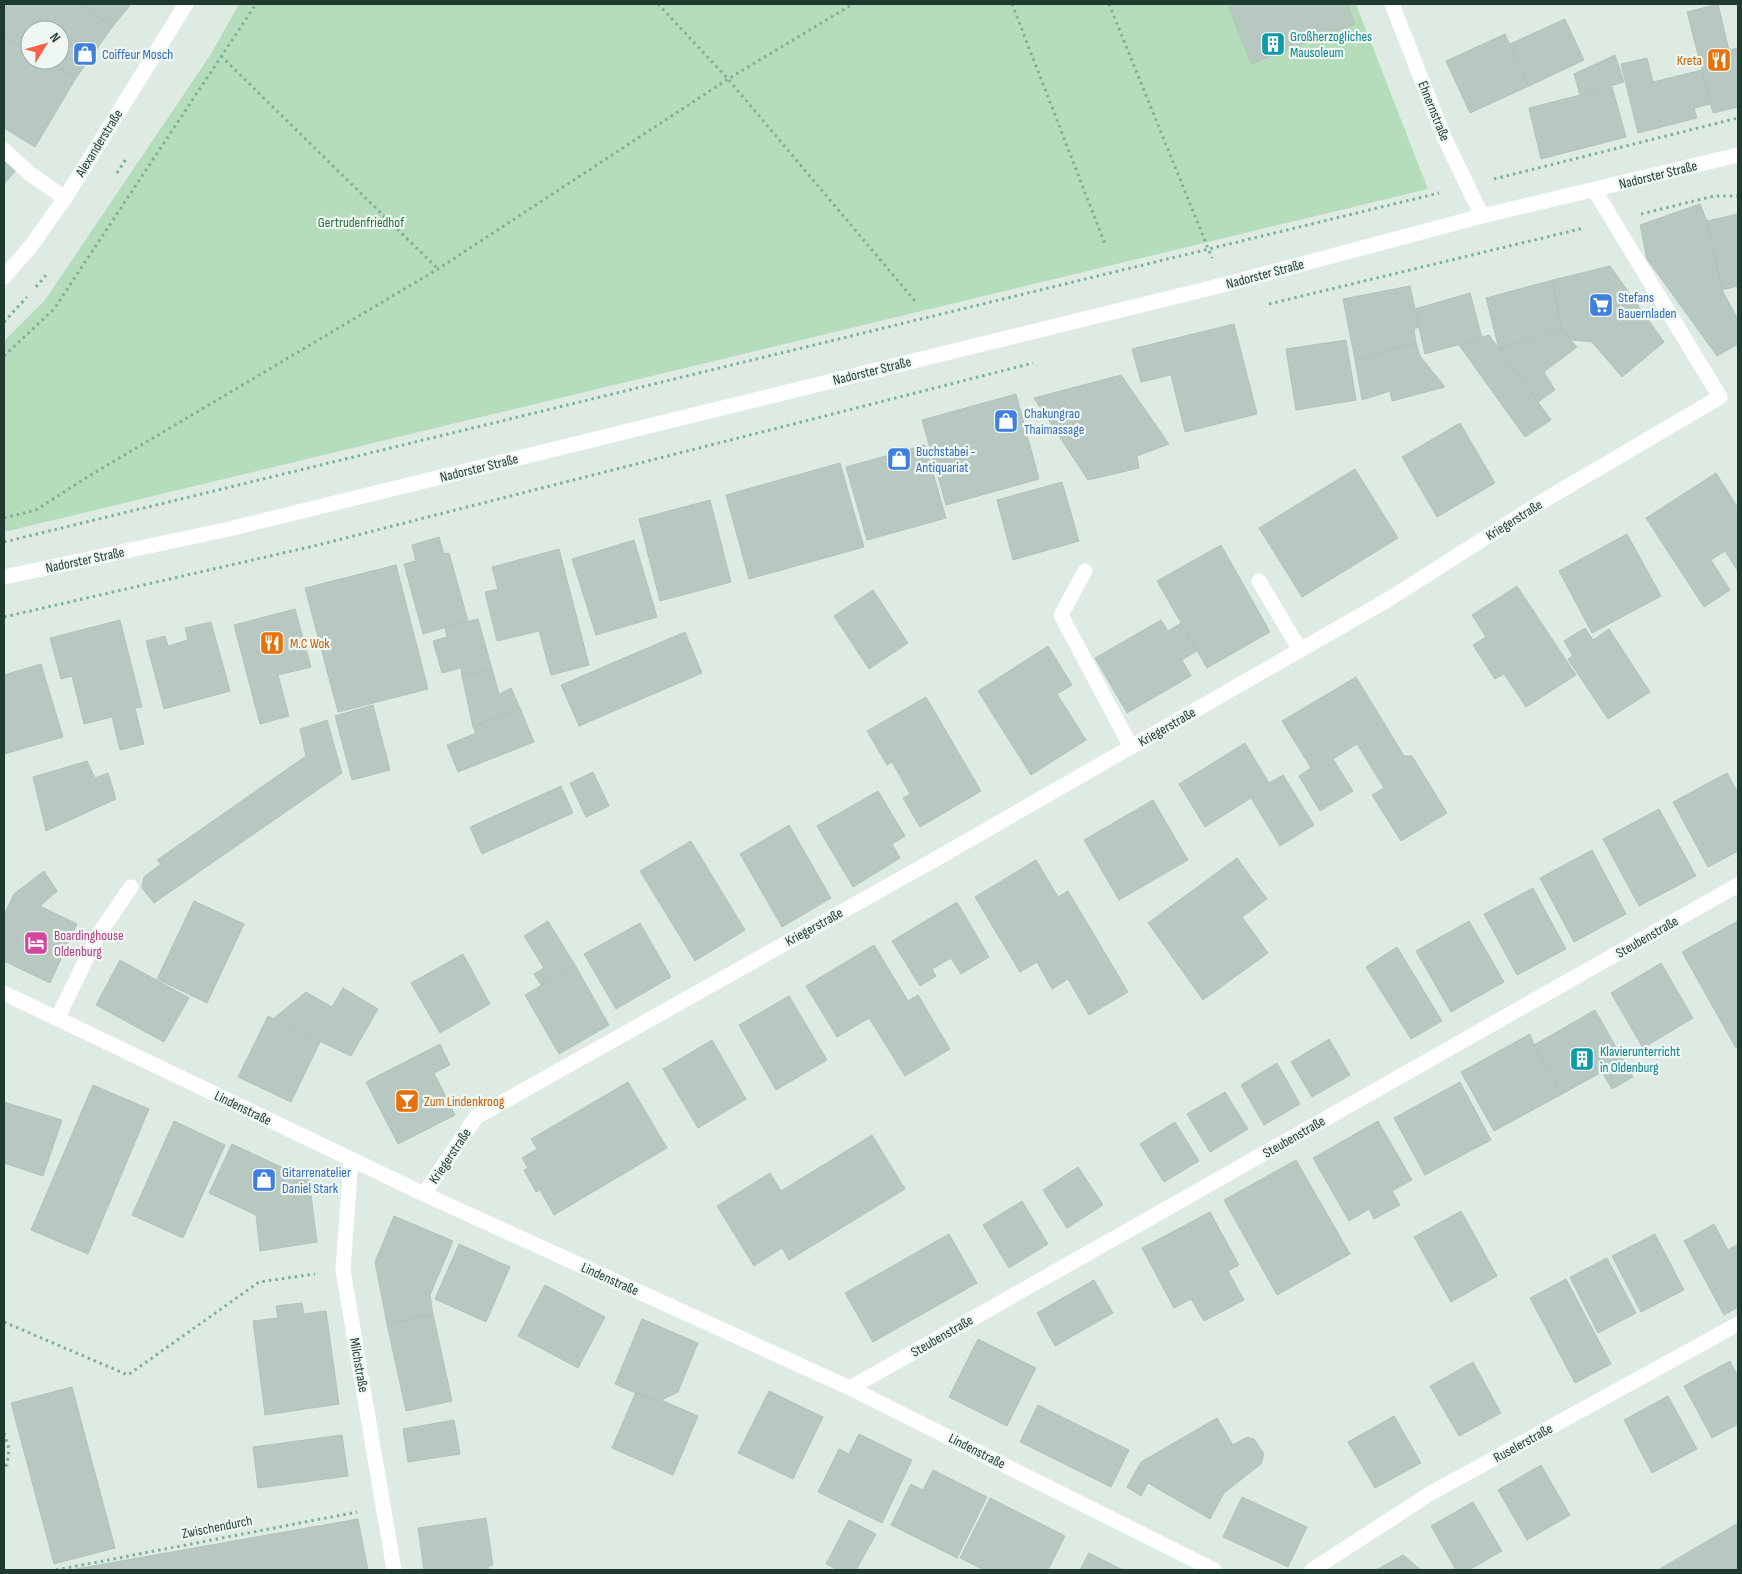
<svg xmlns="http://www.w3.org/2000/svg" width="1742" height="1574" viewBox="0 0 1742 1574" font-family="'Sofia Sans Condensed',sans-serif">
	<rect width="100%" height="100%" fill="#deebe3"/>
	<path fill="#b5ddbb" d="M 239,4 L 1356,4 L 1428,189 L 4,532 L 4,341 L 45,300 L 211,54 Z"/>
	<path fill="#b6c8bf" stroke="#b0c4ba" d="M 4,4 L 78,4 L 113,26 L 76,78 L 44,60 L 60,60 L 60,30 L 30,30 L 30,52 L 4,37 Z
		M 78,4 L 131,4 L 113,26 Z
		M 1228,4 L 1347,4 L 1355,24 L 1251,64 Z
		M 1718,4 L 1729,50 L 1738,48 L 1738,107 L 1713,113 L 1687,12 Z
		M 1565,19 L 1584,60 L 1529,86 L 1510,44 Z
		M 1505,34 L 1529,86 L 1470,113 L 1446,61 Z
		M 4,37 L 30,52 L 30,60 L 44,60 L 76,78 L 35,147 L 4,128 Z
		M 1615,55 L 1624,82 L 1580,95 L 1574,74 Z
		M 1647,58 L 1653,82 L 1702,70 L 1710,104 L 1694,108 L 1697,118 L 1638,133 L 1621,64 Z
		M 1612,87 L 1626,137 L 1541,159 L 1529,108 Z
		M 4,159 L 16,170 L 4,184 Z
		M 1700,204 L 1707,221 L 1722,290 L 1738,319 L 1738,344 L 1717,356 L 1647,259 L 1640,225 Z
		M 1738,214 L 1738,286 L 1722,290 L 1707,221 Z
		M 1610,266 L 1664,342 L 1622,377 L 1592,342 L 1572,340 L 1561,329 L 1553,280 Z
		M 1553,280 L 1561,329 L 1499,349 L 1486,298 Z
		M 1410,286 L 1419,327 L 1414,329 L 1416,343 L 1355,360 L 1343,299 Z
		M 1470,293 L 1482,338 L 1425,354 L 1415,309 Z
		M 1234,324 L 1257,414 L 1185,432 L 1171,375 L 1141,382 L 1132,349 Z
		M 1561,329 L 1577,347 L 1544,372 L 1555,390 L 1538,402 L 1499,349 Z
		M 1489,335 L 1551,420 L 1525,437 L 1459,345 Z
		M 1346,340 L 1356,400 L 1296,410 L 1286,349 Z
		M 1416,343 L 1420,356 L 1445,387 L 1392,401 L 1390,391 L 1362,400 L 1355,360 Z
		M 1121,375 L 1169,444 L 1137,456 L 1139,468 L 1088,480 L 1034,398 Z
		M 1016,394 L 1039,479 L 946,505 L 922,420 Z
		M 1460,423 L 1495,483 L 1437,517 L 1402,457 Z
		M 925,445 L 946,518 L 867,540 L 846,467 Z
		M 840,463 L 864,547 L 749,579 L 726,495 Z
		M 1355,469 L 1398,538 L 1302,597 L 1259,528 Z
		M 1716,473 L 1738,508 L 1738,571 L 1725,551 L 1711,560 L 1730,590 L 1704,607 L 1646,518 Z
		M 1062,482 L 1079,541 L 1013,560 L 997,500 Z
		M 710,500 L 731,582 L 660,601 L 639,519 Z
		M 1627,534 L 1661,596 L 1592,633 L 1559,571 Z
		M 439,537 L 444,554 L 449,553 L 468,621 L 423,634 L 404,564 L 416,561 L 412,545 Z
		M 634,540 L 657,617 L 596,635 L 572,559 Z
		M 1221,545 L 1270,632 L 1207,668 L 1157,581 Z
		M 559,549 L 589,665 L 551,675 L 539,631 L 497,641 L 485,592 L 498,589 L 492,567 Z
		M 396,565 L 428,689 L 338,712 L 305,588 Z
		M 1517,586 L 1576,675 L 1526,707 L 1504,674 L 1495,679 L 1473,645 L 1486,637 L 1472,615 Z
		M 873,590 L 908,643 L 869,669 L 834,616 Z
		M 295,609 L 311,667 L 278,675 L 289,716 L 260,724 L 234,625 Z
		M 478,619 L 492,669 L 462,676 L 461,668 L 442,673 L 433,641 L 447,637 L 445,627 Z
		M 120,620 L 142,707 L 135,708 L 144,744 L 120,750 L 112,717 L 84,724 L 72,676 L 61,679 L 50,638 Z
		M 1161,620 L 1168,631 L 1181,623 L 1197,651 L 1182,660 L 1191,676 L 1127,713 L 1095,658 Z
		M 211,622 L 230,691 L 164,709 L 146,641 L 165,636 L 168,646 L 188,640 L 185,628 Z
		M 1585,628 L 1593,640 L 1609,629 L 1650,692 L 1608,719 L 1568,659 L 1573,656 L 1564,641 Z
		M 685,632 L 702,673 L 579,726 L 561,685 Z
		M 1048,646 L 1072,685 L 1057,694 L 1086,740 L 1031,775 L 978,691 Z
		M 41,664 L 63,737 L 4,754 L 4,675 Z
		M 492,669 L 499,694 L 511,688 L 520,708 L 473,727 L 462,676 Z
		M 1356,677 L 1404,756 L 1412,756 L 1447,813 L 1401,841 L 1372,795 L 1384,788 L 1357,744 L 1333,759 L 1353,791 L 1320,811 L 1299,776 L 1311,768 L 1282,721 Z
		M 926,697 L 981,791 L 920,827 L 903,798 L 910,794 L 892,762 L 887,765 L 867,731 Z
		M 373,705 L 390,770 L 352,780 L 335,716 Z
		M 520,708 L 534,742 L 458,772 L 447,745 L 476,733 L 473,727 Z
		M 327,720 L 342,773 L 154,903 L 142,888 L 144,877 L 161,864 L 157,860 L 306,756 L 300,729 Z
		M 1245,743 L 1269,783 L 1283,775 L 1314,825 L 1280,846 L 1251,798 L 1205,827 L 1179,784 Z
		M 87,761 L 95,778 L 108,773 L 116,799 L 46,831 L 33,777 Z
		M 593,772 L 609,806 L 586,817 L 570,783 Z
		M 1727,773 L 1738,793 L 1738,851 L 1708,867 L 1673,802 Z
		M 561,786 L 573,813 L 482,854 L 470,827 Z
		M 878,791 L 905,836 L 892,844 L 900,858 L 853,887 L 817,826 Z
		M 1153,800 L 1188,860 L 1119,900 L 1084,840 Z
		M 1659,809 L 1696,876 L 1639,906 L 1603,839 Z
		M 789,825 L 831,898 L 782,927 L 740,854 Z
		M 691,841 L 745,930 L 695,961 L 640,871 Z
		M 1592,850 L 1626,914 L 1574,942 L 1540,878 Z
		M 1237,858 L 1267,899 L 1242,917 L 1268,953 L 1203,1000 L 1148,923 Z
		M 1036,860 L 1058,897 L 1068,891 L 1128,992 L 1089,1015 L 1068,979 L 1052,989 L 1037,962 L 1020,972 L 975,897 Z
		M 44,871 L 57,891 L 40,906 L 77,924 L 50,983 L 4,961 L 4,915 L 14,894 Z
		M 1533,888 L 1566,949 L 1517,975 L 1484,914 Z
		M 194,901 L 244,924 L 207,1003 L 157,979 Z
		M 957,902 L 989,957 L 961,974 L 951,958 L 932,969 L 936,976 L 920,986 L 892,941 Z
		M 548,921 L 575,965 L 541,985 L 534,974 L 544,968 L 524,936 Z
		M 1469,921 L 1504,982 L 1451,1012 L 1416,951 Z
		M 1738,921 L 1738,1046 L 1736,1048 L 1682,952 Z
		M 640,923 L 671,977 L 616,1009 L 584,954 Z
		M 874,945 L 908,1001 L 918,995 L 950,1049 L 905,1076 L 869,1018 L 837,1037 L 806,986 Z
		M 1397,947 L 1442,1021 L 1411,1039 L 1366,967 Z
		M 463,954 L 490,1004 L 440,1033 L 411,983 Z
		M 120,960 L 189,998 L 164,1042 L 96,1005 Z
		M 1661,963 L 1693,1018 L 1643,1048 L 1611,993 Z
		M 575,965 L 609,1025 L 559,1054 L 525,995 Z
		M 343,988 L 378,1009 L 351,1056 L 273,1019 L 306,992 L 332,1007 Z
		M 789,996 L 827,1060 L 776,1090 L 739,1025 Z
		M 1595,1010 L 1633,1077 L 1612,1089 L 1602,1072 L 1562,1094 L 1534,1045 Z
		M 268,1016 L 320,1042 L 291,1102 L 238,1077 Z
		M 1530,1034 L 1534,1045 L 1562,1094 L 1494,1131 L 1461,1072 Z
		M 1329,1039 L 1350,1075 L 1312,1097 L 1291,1062 Z
		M 712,1040 L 746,1099 L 698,1128 L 663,1069 Z
		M 440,1044 L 450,1065 L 434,1073 L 455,1115 L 398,1144 L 366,1082 Z
		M 1277,1063 L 1300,1104 L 1264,1125 L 1241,1085 Z
		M 628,1082 L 667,1148 L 554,1215 L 540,1190 L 536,1192 L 524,1170 L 528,1168 L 522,1158 L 537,1149 L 531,1139 Z
		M 1460,1082 L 1491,1140 L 1425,1175 L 1394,1118 Z
		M 93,1085 L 149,1109 L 88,1254 L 31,1230 Z
		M 1225,1092 L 1248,1129 L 1210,1152 L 1187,1114 Z
		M 4,1102 L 62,1120 L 43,1176 L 4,1163 Z
		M 174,1121 L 225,1145 L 183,1238 L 132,1215 Z
		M 1378,1121 L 1412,1180 L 1392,1191 L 1400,1205 L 1374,1219 L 1369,1209 L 1349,1221 L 1313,1158 Z
		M 1175,1122 L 1199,1161 L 1164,1182 L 1140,1144 Z
		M 872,1135 L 905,1189 L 789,1260 L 782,1248 L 754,1266 L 717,1206 L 770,1173 L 781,1191 Z
		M 232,1144 L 309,1180 L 317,1242 L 260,1251 L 256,1215 L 209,1193 Z
		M 1296,1160 L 1350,1254 L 1277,1295 L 1224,1200 Z
		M 1078,1167 L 1103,1205 L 1067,1228 L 1043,1190 Z
		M 1022,1201 L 1048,1244 L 1009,1268 L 983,1225 Z
		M 1461,1211 L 1497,1276 L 1451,1302 L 1414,1237 Z
		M 1210,1212 L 1239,1265 L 1228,1271 L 1244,1300 L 1204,1321 L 1191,1299 L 1174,1308 L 1142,1248 Z
		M 394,1216 L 453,1241 L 430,1295 L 433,1314 L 387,1324 L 375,1262 Z
		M 1714,1224 L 1728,1250 L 1738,1244 L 1738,1307 L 1724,1315 L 1684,1241 Z
		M 949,1234 L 977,1283 L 873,1342 L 845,1293 Z
		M 1655,1234 L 1684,1290 L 1641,1312 L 1612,1256 Z
		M 459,1244 L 510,1267 L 486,1322 L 435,1299 Z
		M 1607,1258 L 1636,1313 L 1598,1333 L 1570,1277 Z
		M 1566,1279 L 1611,1364 L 1575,1383 L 1530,1298 Z
		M 1094,1280 L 1113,1313 L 1055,1346 L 1037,1313 Z
		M 545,1285 L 605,1317 L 578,1368 L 518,1336 Z
		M 302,1303 L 304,1314 L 326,1311 L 339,1404 L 265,1415 L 253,1321 L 278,1318 L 276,1306 Z
		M 433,1314 L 452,1401 L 406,1411 L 387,1324 Z
		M 642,1319 L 698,1343 L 678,1392 L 657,1402 L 615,1384 Z
		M 978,1339 L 1036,1368 L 1007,1426 L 949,1397 Z
		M 1730,1361 L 1738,1377 L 1738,1424 L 1712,1438 L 1684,1386 Z
		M 1473,1362 L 1501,1413 L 1459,1436 L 1430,1386 Z
		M 72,1387 L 115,1548 L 54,1564 L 11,1403 Z
		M 769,1391 L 823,1417 L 793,1479 L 738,1453 Z
		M 636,1392 L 657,1402 L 661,1400 L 698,1416 L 673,1475 L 612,1448 Z
		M 1668,1396 L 1697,1449 L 1652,1473 L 1624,1420 Z
		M 1038,1405 L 1129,1450 L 1111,1487 L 1020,1442 Z
		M 1394,1416 L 1421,1463 L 1375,1488 L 1348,1442 Z
		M 1217,1418 L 1233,1445 L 1247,1437 L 1254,1439 L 1264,1454 L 1261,1464 L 1224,1493 L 1210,1519 L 1148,1483 L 1141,1496 L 1127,1487 L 1141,1462 Z
		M 454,1420 L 460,1454 L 408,1462 L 403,1429 Z
		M 859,1434 L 912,1460 L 882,1523 L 818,1492 L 839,1449 L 849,1454 Z
		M 342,1435 L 348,1476 L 258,1488 L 253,1447 Z
		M 1541,1465 L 1570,1515 L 1527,1540 L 1498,1490 Z
		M 933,1470 L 987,1497 L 957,1558 L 891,1525 L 911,1484 L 923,1490 Z
		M 1242,1497 L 1307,1527 L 1288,1567 L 1223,1537 Z
		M 990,1498 L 1065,1536 L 1048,1570 L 984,1570 L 960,1558 Z
		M 1473,1502 L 1502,1551 L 1469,1570 L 1456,1570 L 1431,1526 Z
		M 486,1518 L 493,1565 L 488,1566 L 489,1570 L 424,1570 L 418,1528 Z
		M 358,1519 L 368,1570 L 70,1570 Z
		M 849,1520 L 876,1534 L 856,1570 L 838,1570 L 826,1564 Z
		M 1738,1523 L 1738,1570 L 1658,1570 Z
		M 1089,1553 L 1123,1570 L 1080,1570 Z
		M 1403,1555 L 1421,1570 L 1376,1570 Z"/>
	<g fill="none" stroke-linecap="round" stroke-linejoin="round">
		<path stroke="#7db099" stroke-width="3" stroke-dasharray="2.5 4" stroke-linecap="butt" d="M 658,4 L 728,79 L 915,301
			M 1012,4 L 1105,244
			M 1109,4 L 1212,258
			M 221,56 L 438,269
			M 117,173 L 126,159
			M 1494,179 L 1738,118
			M 1641,214 L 1714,196 L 1738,196
			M 36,287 L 47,274
			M 1269,304 L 1584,228
			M 4,322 L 27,297
			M 4,356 L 54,309 L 256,4
			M 4,518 L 36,510 L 89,476 L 438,269 L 728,79 L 853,4
			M 4,542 L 1439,193
			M 4,617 L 318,545 L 1033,363
			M 4,1322 L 128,1375 L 259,1282 L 315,1274
			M 4,1433 L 9,1449 L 7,1465 L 4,1466
			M 56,1570 L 357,1512"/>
		<path stroke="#fff" stroke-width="15" d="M 1085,571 L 1061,615 L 1131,747
			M 1259,581 L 1300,650
			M 57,1019 L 98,935 L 131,887"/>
		<path stroke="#fff" stroke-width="15" d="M 1392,4 L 1444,137 L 1482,216
			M 4,150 L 30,174 L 65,198
			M 4,993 L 424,1194 L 850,1388 L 1214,1570
			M 351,1159 L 343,1270 L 394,1570
			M 424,1194 L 476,1117 L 934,860 L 1389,599 L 1548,498 L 1720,397 L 1595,191
			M 850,1388 L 1738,885
			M 1312,1570 L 1431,1493 L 1738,1324"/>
		<path stroke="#fff" stroke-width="15" d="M 4,277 L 31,246 L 65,198 L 186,4
			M 4,577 L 229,529 L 1223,285 L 1482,216 L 1738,155"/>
	</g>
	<defs>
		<symbol id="building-square" viewBox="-11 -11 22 22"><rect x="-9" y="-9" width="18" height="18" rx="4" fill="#0f9aa8" stroke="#eff7f2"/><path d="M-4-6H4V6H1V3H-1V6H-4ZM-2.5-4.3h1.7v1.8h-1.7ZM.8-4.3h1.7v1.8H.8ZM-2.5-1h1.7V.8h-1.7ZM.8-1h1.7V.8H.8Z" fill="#fff"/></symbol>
		<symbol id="shop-square" viewBox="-11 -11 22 22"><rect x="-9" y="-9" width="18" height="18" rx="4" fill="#3f7fe0" stroke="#eff7f2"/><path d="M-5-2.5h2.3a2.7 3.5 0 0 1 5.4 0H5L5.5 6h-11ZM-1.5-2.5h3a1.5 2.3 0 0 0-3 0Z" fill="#fff"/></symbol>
		<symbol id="restaurant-square" viewBox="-11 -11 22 22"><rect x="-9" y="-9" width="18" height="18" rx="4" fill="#e8710a" stroke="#eff7f2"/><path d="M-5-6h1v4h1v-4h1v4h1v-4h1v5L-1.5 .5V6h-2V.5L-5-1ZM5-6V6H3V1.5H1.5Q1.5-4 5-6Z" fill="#fff"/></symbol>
		<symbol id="supermarket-square" viewBox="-11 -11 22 22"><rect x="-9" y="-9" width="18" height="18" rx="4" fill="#3f7fe0" stroke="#eff7f2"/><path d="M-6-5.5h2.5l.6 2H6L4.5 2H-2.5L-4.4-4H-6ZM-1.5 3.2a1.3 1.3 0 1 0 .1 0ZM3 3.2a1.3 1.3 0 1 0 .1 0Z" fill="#fff"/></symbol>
		<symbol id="hotel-square" viewBox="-11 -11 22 22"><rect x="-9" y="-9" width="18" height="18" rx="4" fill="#d1479c" stroke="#eff7f2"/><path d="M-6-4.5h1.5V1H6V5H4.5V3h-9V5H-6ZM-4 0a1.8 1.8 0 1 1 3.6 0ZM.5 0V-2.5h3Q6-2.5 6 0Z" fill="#fff"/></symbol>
		<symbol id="bar-square" viewBox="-11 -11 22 22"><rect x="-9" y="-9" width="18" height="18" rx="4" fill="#e8710a" stroke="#eff7f2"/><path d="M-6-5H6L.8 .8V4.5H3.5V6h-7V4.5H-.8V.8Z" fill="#fff"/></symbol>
	</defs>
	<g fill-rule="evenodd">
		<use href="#building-square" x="1259" y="30" width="28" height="28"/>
		<use href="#shop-square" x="71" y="40" width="28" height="28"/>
		<use href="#restaurant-square" x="1705" y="46" width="28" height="28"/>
		<use href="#supermarket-square" x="1587" y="291" width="28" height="28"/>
		<use href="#shop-square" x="992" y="407" width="28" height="28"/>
		<use href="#shop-square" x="885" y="445" width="28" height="28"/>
		<use href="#restaurant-square" x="258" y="629" width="28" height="28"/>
		<use href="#hotel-square" x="22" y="929" width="28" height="28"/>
		<use href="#building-square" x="1568" y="1045" width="28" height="28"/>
		<use href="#bar-square" x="393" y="1087" width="28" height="28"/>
		<use href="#shop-square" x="250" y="1166" width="28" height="28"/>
	</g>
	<g text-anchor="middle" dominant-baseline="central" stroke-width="4.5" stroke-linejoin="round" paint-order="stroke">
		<g font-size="14" fill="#0d838f" stroke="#eff7f2" text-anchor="start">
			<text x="1290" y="36">Großherzogliches<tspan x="1290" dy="16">Mausoleum</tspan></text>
			<text x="1600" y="1051">Klavierunterricht<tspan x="1600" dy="16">in Oldenburg</tspan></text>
		</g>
		<g font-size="14" fill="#366cbe" stroke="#eff7f2" text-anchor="start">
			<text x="102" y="54">Coiffeur Mosch</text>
			<text x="1618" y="297">Stefans<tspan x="1618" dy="16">Bauernladen</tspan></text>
			<text x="1024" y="413">Chakungrao<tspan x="1024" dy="16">Thaimassage</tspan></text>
			<text x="916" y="451">Buchstabei -<tspan x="916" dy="16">Antiquariat</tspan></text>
			<text x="282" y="1172">Gitarrenatelier<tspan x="282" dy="16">Daniel Stark</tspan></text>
		</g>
		<g font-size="14" fill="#c56008" stroke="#eff7f2" text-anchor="start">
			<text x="1702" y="60" text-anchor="end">Kreta</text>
			<text x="290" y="643">M.C Wok</text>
			<text x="424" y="1101">Zum Lindenkroog</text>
		</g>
		<g font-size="14" fill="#1f3b30" stroke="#eff7f2">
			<text transform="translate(1434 111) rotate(68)">Ehnernstraße</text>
			<text transform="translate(99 143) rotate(-58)">Alexanderstraße</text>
			<text transform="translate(1658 175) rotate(-14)">Nadorster Straße</text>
			<text transform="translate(1265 274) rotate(-15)">Nadorster Straße</text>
			<text transform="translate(872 371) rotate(-14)">Nadorster Straße</text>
			<text transform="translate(479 468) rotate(-14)">Nadorster Straße</text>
			<text transform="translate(1514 520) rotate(-32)">Kriegerstraße</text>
			<text transform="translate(85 560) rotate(-12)">Nadorster Straße</text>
			<text transform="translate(1167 727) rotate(-30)">Kriegerstraße</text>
			<text transform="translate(814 927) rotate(-29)">Kriegerstraße</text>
			<text transform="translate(1647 937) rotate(-30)">Steubenstraße</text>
			<text transform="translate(243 1108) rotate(26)">Lindenstraße</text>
			<text transform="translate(1294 1137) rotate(-30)">Steubenstraße</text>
			<text transform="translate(450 1156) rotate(-56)">Kriegerstraße</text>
			<text transform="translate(610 1279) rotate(24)">Lindenstraße</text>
			<text transform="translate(942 1336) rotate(-30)">Steubenstraße</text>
			<text transform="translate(359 1365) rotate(80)">Milchstraße</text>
			<text transform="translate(1523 1443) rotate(-29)">Ruselerstraße</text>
			<text transform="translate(977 1451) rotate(27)">Lindenstraße</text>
			<text transform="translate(217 1527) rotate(-11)">Zwischendurch</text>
		</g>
		<g font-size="14" fill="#27743b" stroke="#eff7f2">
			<text x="361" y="222">Gertrudenfriedhof</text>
		</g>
		<g font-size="14" fill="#b23c85" stroke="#eff7f2" text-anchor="start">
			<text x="54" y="935">Boardinghouse<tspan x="54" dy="16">Oldenburg</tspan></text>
		</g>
	</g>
	<rect width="1742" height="1574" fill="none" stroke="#1f3b30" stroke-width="10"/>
	<g transform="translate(45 45) rotate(53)"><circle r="24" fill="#eff7f2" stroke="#9caca4"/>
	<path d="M0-4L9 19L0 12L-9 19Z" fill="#f9614e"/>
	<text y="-8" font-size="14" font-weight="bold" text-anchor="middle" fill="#1f3b30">N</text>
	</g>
</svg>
